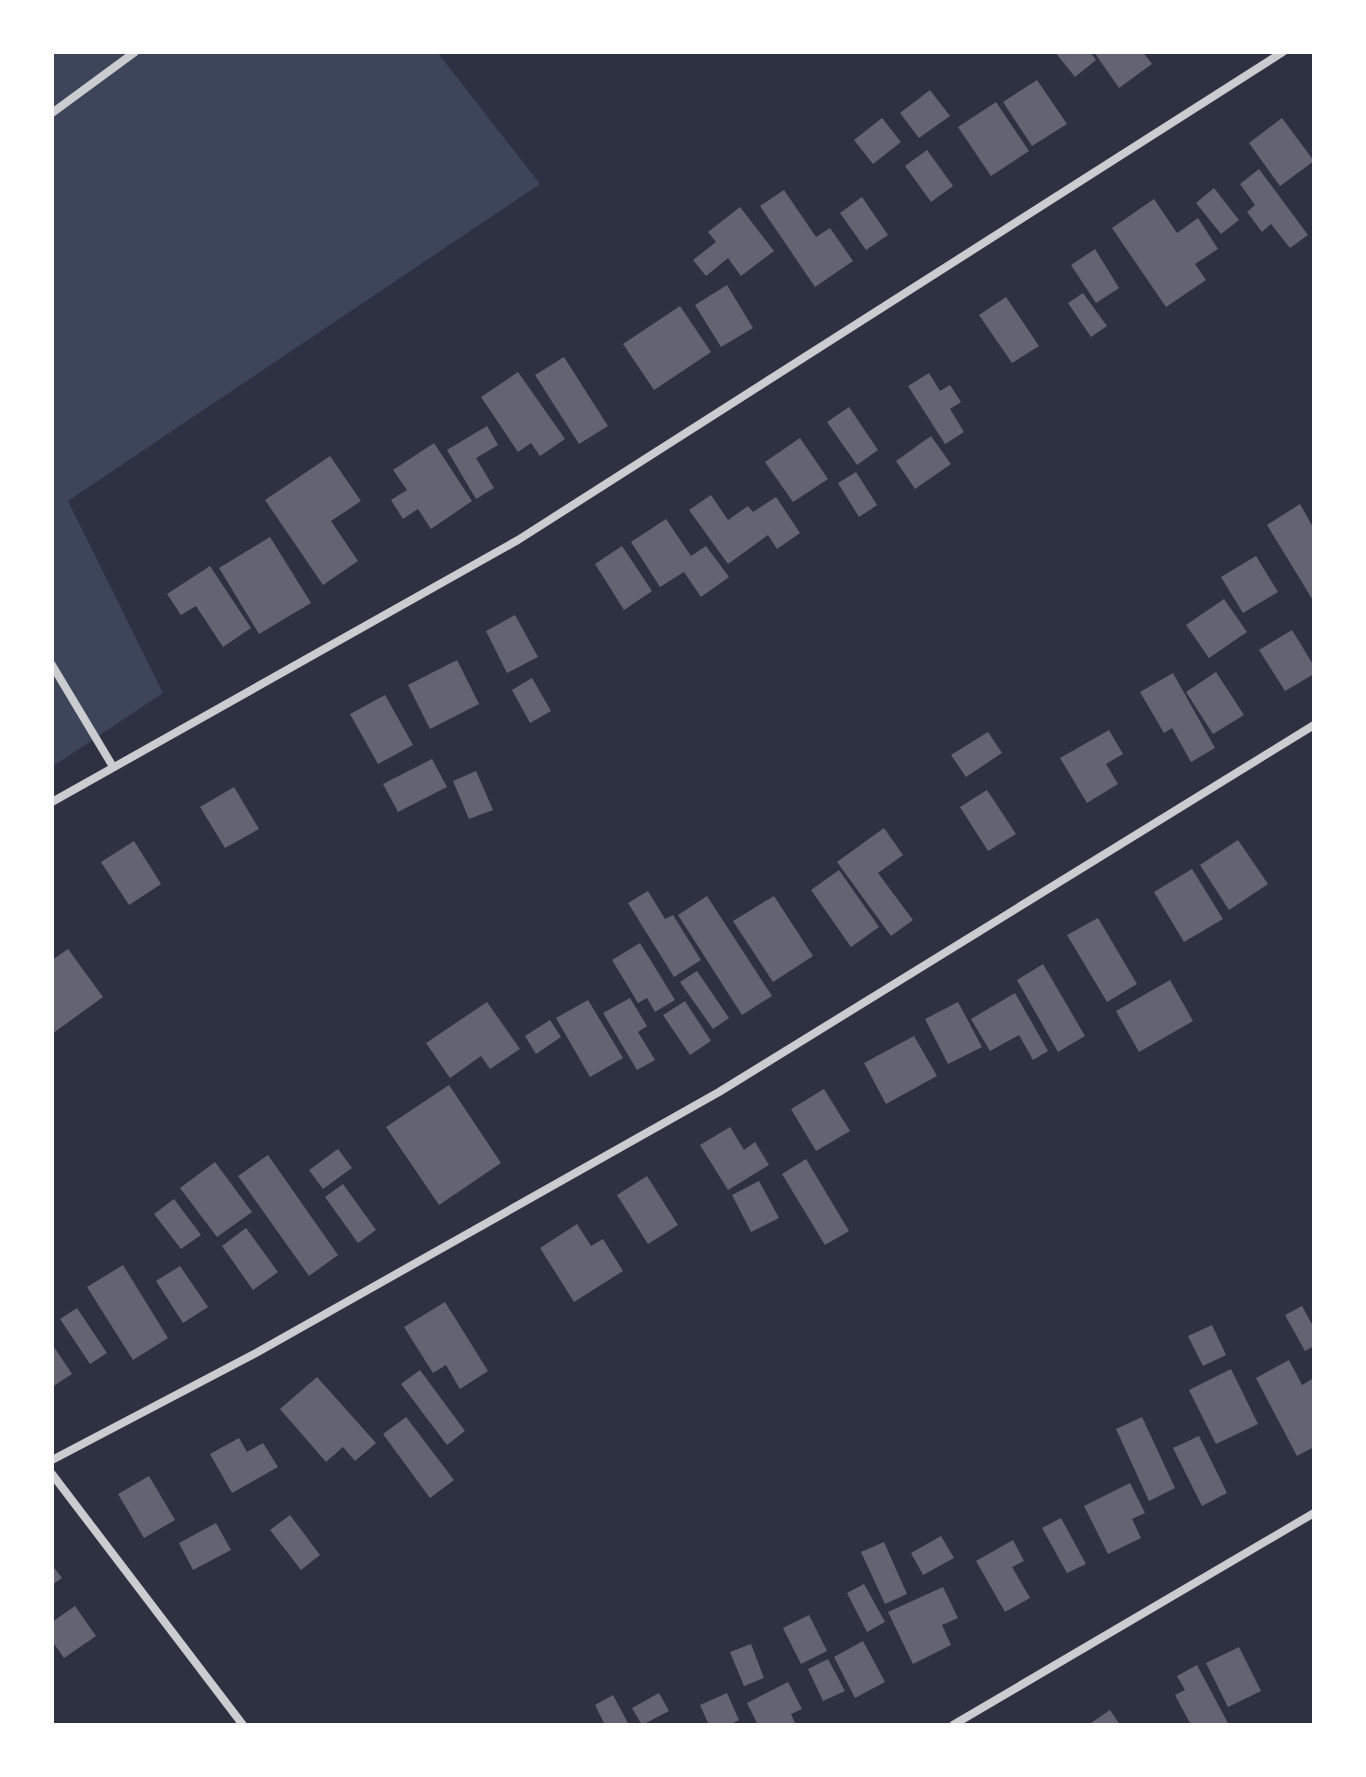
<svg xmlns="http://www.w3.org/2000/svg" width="1366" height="1777" viewBox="0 0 1366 1777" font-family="Georgia,serif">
	<rect width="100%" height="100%" fill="#2d3142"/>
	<path fill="#3c4559" d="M 52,52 L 437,52 L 540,184 L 68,501 L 163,693 L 52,767 Z"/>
	<path fill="#626471" d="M 1055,52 L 1090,52 L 1096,60 L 1075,77 Z
		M 1094,52 L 1143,52 L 1152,64 L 1119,88 Z
		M 1037,80 L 1067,124 L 1032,146 L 1003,102 Z
		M 930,90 L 950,116 L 919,138 L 900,113 Z
		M 996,102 L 1029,151 L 991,176 L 958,127 Z
		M 882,118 L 901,142 L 873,164 L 854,140 Z
		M 1282,118 L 1314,161 L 1280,186 L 1249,143 Z
		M 927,150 L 953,186 L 931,202 L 905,166 Z
		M 1259,169 L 1308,235 L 1290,248 L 1271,224 L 1262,232 L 1247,212 L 1255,205 L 1240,184 Z
		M 1214,188 L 1239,220 L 1221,234 L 1196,203 Z
		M 784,190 L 816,237 L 830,228 L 853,261 L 815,287 L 760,206 Z
		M 862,197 L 888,235 L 866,250 L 840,213 Z
		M 1154,199 L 1177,233 L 1198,218 L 1218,249 L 1195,264 L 1206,280 L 1166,307 L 1112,228 Z
		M 740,207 L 774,251 L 741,276 L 728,258 L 706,276 L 693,260 L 716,242 L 708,232 Z
		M 1095,249 L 1119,288 L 1096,303 L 1071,265 Z
		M 727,285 L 753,328 L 721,347 L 695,305 Z
		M 1083,293 L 1107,326 L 1091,337 L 1068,303 Z
		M 1006,297 L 1039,346 L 1012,363 L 979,315 Z
		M 680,306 L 711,352 L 654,390 L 623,344 Z
		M 564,357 L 608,426 L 579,444 L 535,375 Z
		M 518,372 L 565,439 L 540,456 L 531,443 L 518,452 L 481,397 Z
		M 929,373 L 940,391 L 950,385 L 961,402 L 950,409 L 964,432 L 945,444 L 908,386 Z
		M 849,407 L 878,450 L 857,465 L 827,422 Z
		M 487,426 L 498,445 L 476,458 L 494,488 L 476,499 L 447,450 Z
		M 931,436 L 951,464 L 915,489 L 896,461 Z
		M 800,438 L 828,479 L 793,502 L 765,462 Z
		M 434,443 L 472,501 L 431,529 L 418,509 L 403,519 L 391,500 L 407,490 L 393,470 Z
		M 330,456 L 361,501 L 331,521 L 358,561 L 323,585 L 265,500 Z
		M 856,472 L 877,505 L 859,517 L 838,483 Z
		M 711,495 L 728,520 L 748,506 L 753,512 L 776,497 L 800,533 L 777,549 L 768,535 L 728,564 L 689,510 Z
		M 1300,504 L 1314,529 L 1314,602 L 1267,525 Z
		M 666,519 L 691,556 L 706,546 L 729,577 L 701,597 L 684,572 L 660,587 L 631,542 Z
		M 270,537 L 311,603 L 259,634 L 219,568 Z
		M 622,546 L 652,591 L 624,610 L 595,564 Z
		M 1256,556 L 1278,592 L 1243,613 L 1221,577 Z
		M 210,566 L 251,628 L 223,647 L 196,606 L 181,615 L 167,594 Z
		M 1224,599 L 1247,632 L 1209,658 L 1186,625 Z
		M 515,615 L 538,657 L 507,673 L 486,631 Z
		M 1292,630 L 1314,666 L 1314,674 L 1285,691 L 1259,650 Z
		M 457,660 L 479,704 L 430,729 L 408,685 Z
		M 1216,672 L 1244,715 L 1213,734 L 1186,692 Z
		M 1173,673 L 1215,748 L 1191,762 L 1172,728 L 1164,733 L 1140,692 Z
		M 532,678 L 551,711 L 530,723 L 512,690 Z
		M 385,695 L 413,745 L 378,764 L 350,714 Z
		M 1109,730 L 1123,754 L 1106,764 L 1118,784 L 1087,803 L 1060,758 Z
		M 988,732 L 1002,753 L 966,777 L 951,755 Z
		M 432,759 L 447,787 L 398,812 L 383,784 Z
		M 476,771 L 493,810 L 469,819 L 453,781 Z
		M 234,787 L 259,829 L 225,848 L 200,807 Z
		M 987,790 L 1016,834 L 988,851 L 960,807 Z
		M 884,828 L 903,855 L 878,873 L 913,920 L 891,936 L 837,862 Z
		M 1238,840 L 1268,884 L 1229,910 L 1200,865 Z
		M 134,841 L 161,884 L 129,905 L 101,862 Z
		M 1192,869 L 1223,919 L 1184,942 L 1154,892 Z
		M 839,870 L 879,927 L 851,947 L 811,890 Z
		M 648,891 L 665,919 L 673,915 L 701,960 L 674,977 L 628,903 Z
		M 707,896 L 772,996 L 742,1015 L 678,915 Z
		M 774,896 L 813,956 L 773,982 L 733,921 Z
		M 1098,918 L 1137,984 L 1107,1002 L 1067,935 Z
		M 640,943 L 675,1000 L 655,1012 L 647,998 L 638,1003 L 612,960 Z
		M 68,949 L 103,997 L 52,1034 L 52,960 Z
		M 1043,964 L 1085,1036 L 1058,1052 L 1017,980 Z
		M 697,971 L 729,1018 L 713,1029 L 680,982 Z
		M 1170,980 L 1193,1021 L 1139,1052 L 1116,1011 Z
		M 1015,993 L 1048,1051 L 1033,1060 L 1019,1035 L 990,1051 L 971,1019 Z
		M 630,998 L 647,1026 L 638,1032 L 655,1060 L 637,1070 L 603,1013 Z
		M 588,1000 L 623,1058 L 590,1077 L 556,1018 Z
		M 685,1001 L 711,1041 L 690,1055 L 663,1015 Z
		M 487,1002 L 520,1049 L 490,1069 L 481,1056 L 450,1078 L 426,1043 Z
		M 958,1002 L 982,1047 L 948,1064 L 925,1019 Z
		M 550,1020 L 561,1037 L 536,1054 L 525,1036 Z
		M 914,1036 L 937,1076 L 886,1104 L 864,1063 Z
		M 449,1085 L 501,1163 L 439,1205 L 386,1127 Z
		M 824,1089 L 850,1131 L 816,1151 L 791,1109 Z
		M 730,1127 L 744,1150 L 755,1142 L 769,1165 L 728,1190 L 700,1145 Z
		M 338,1149 L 352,1168 L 323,1189 L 309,1170 Z
		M 268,1155 L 338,1255 L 309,1276 L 238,1176 Z
		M 806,1159 L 849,1231 L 825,1245 L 782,1174 Z
		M 215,1162 L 252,1212 L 217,1237 L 180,1188 Z
		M 647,1176 L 678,1225 L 648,1244 L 617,1195 Z
		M 759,1181 L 779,1218 L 751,1232 L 732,1195 Z
		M 343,1184 L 376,1230 L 358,1243 L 325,1197 Z
		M 174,1199 L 201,1235 L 181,1249 L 154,1214 Z
		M 577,1224 L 591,1246 L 603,1239 L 623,1271 L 574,1302 L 540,1248 Z
		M 246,1228 L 278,1272 L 253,1290 L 222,1246 Z
		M 123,1265 L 168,1338 L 133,1360 L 87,1287 Z
		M 180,1266 L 208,1307 L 183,1323 L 156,1281 Z
		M 445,1302 L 488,1371 L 460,1389 L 446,1365 L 433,1373 L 404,1327 Z
		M 1302,1306 L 1314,1328 L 1314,1346 L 1305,1351 L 1285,1315 Z
		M 77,1308 L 107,1353 L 90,1364 L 60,1319 Z
		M 1212,1325 L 1226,1355 L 1203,1366 L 1188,1336 Z
		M 52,1344 L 72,1374 L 52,1387 Z
		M 1289,1360 L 1302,1385 L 1314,1378 L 1314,1447 L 1297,1456 L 1256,1378 Z
		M 1231,1369 L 1258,1424 L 1216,1444 L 1189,1390 Z
		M 420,1370 L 465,1431 L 447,1445 L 401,1384 Z
		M 317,1377 L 376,1443 L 355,1461 L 343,1447 L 326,1462 L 280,1409 Z
		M 406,1417 L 454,1480 L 430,1498 L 383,1434 Z
		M 1142,1417 L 1175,1488 L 1149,1501 L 1116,1429 Z
		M 1199,1436 L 1227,1493 L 1202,1506 L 1173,1448 Z
		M 239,1438 L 247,1452 L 263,1443 L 278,1467 L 232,1493 L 210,1454 Z
		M 149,1476 L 175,1520 L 144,1538 L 118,1494 Z
		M 1130,1483 L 1145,1513 L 1132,1519 L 1141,1538 L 1108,1554 L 1084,1506 Z
		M 290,1515 L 320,1555 L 301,1570 L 270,1530 Z
		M 1061,1518 L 1086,1564 L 1067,1573 L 1042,1528 Z
		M 216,1523 L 231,1550 L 193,1570 L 179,1543 Z
		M 941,1536 L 954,1558 L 923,1575 L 911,1553 Z
		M 1013,1540 L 1024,1561 L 1012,1567 L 1030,1598 L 1005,1612 L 976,1561 Z
		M 884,1542 L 907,1594 L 885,1604 L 861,1552 Z
		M 52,1565 L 62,1578 L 52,1585 Z
		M 864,1584 L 885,1622 L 867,1632 L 847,1593 Z
		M 943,1587 L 958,1618 L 942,1625 L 951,1645 L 913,1664 L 888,1612 Z
		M 75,1606 L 96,1636 L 64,1658 L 52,1641 L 52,1622 Z
		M 809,1615 L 827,1651 L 801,1664 L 783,1628 Z
		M 863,1641 L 885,1682 L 855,1698 L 834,1657 Z
		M 751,1644 L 764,1678 L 744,1686 L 730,1652 Z
		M 1239,1647 L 1261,1691 L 1228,1707 L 1206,1663 Z
		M 828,1659 L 845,1691 L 823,1701 L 808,1669 Z
		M 1197,1665 L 1229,1725 L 1191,1725 L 1175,1695 L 1185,1690 L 1177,1676 Z
		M 788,1682 L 802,1709 L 791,1714 L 796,1725 L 758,1725 L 747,1703 Z
		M 659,1693 L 669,1711 L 642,1725 L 632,1708 Z
		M 727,1693 L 739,1720 L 729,1725 L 709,1725 L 700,1705 Z
		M 613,1695 L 629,1725 L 605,1725 L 595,1705 Z
		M 1110,1710 L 1120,1725 L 1088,1725 Z"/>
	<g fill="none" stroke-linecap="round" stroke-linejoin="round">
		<path stroke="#caccd0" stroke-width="8" d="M 52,113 L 135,52
			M 52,665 L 112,765
			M 52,802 L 518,540 L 1283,52
			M 52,1460 L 256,1353 L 719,1092 L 1314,725
			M 52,1474 L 243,1725
			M 953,1725 L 1314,1513"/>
	</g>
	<rect width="1366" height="1777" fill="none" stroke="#ffffff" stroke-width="108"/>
</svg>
